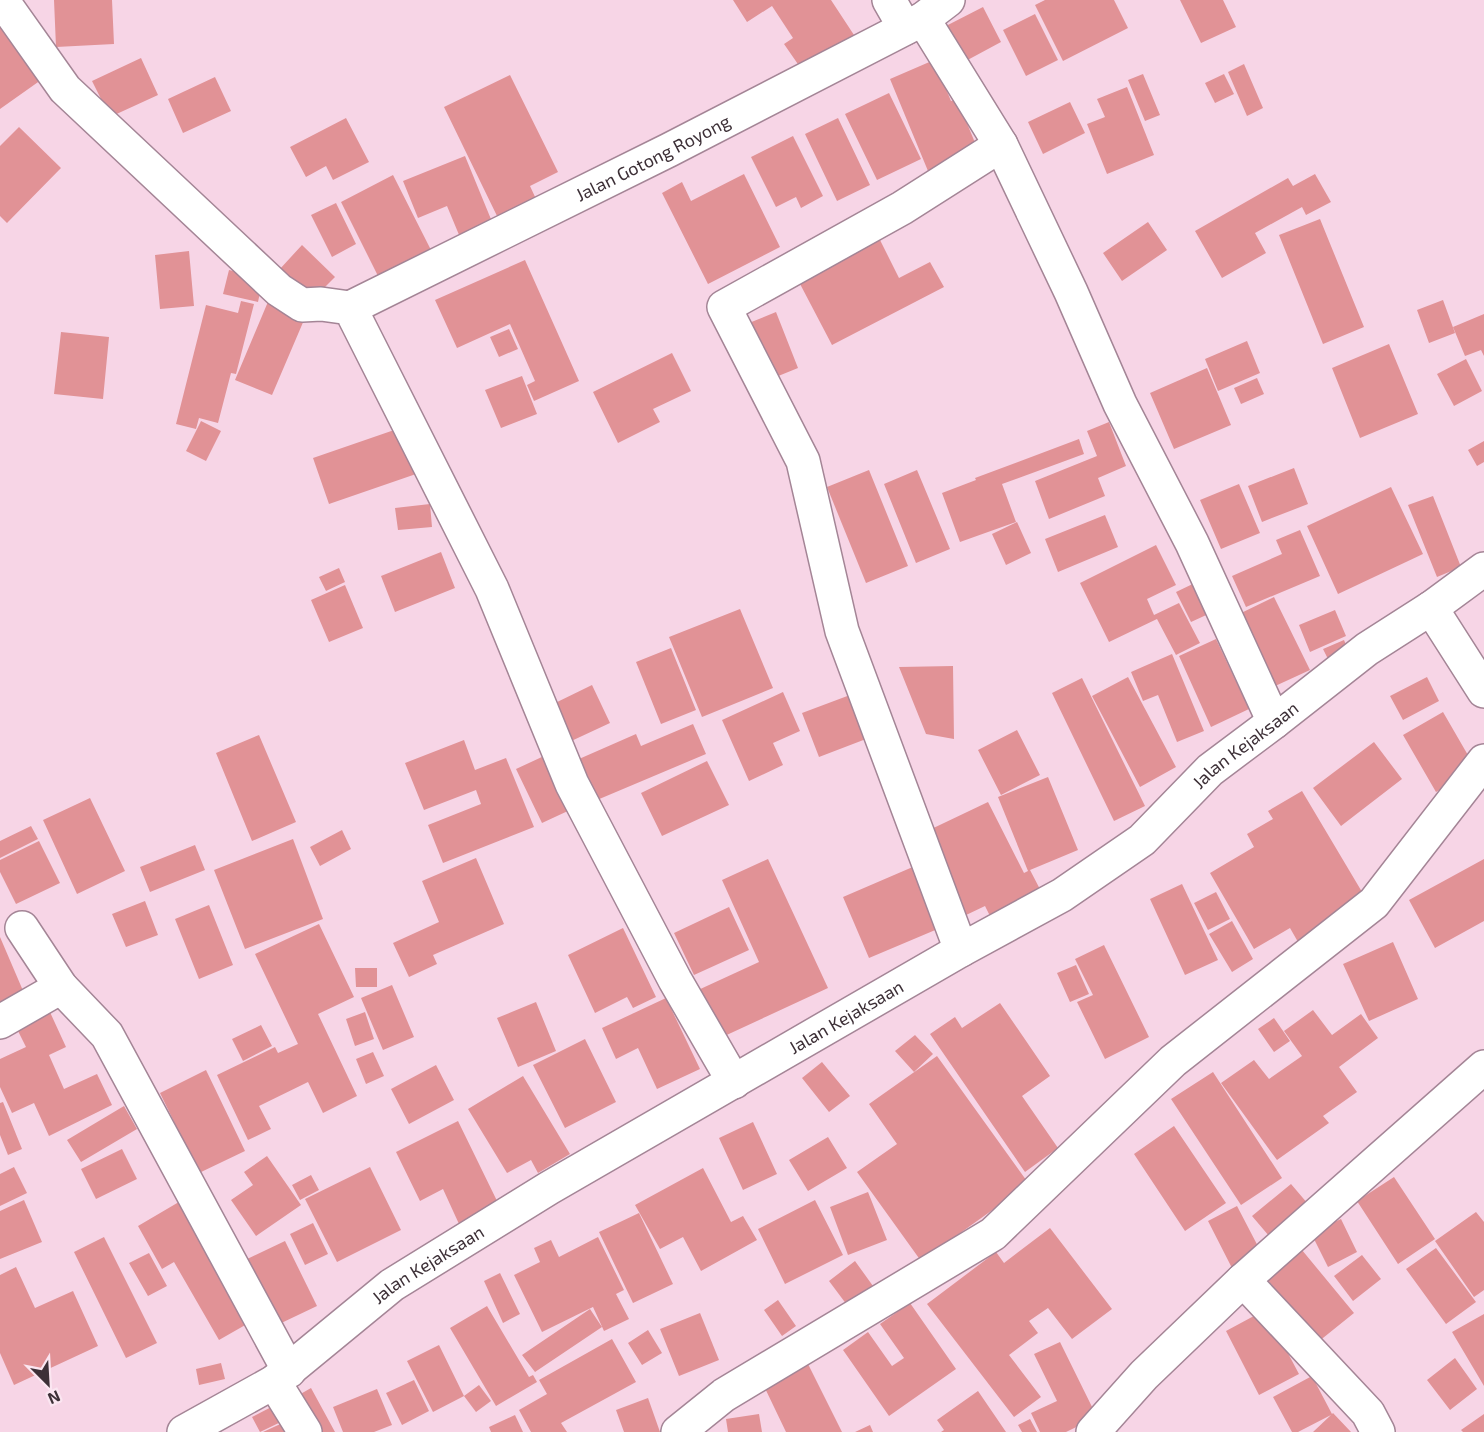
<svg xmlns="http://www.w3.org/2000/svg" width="1484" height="1432" viewBox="0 0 1484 1432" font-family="'Exo 2',sans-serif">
	<rect width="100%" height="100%" fill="#f7d5e6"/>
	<path fill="#e19296" d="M 54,0 L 112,0 L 114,44 L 56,47 Z
		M 733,0 L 831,0 L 854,35 L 802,70 L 784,44 L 793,38 L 772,6 L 747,22 Z
		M 1045,0 L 1114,0 L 1128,28 L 1063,61 L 1035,5 Z
		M 1180,0 L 1223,0 L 1236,27 L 1201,43 Z
		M 983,7 L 1001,42 L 962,63 L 944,27 Z
		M 1035,14 L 1058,60 L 1026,76 L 1003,30 Z
		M 0,22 L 41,80 L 0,109 Z
		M 141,58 L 158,95 L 110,117 L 92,81 Z
		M 934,60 L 951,101 L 957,99 L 978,150 L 928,171 L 890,79 Z
		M 1244,64 L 1263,108 L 1247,116 L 1228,72 Z
		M 1143,74 L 1160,115 L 1145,121 L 1128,80 Z
		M 1224,74 L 1234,94 L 1215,103 L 1205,83 Z
		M 510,75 L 558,172 L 530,186 L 536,199 L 498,218 L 444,107 Z
		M 215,77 L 231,111 L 183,133 L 168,99 Z
		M 1127,87 L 1154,155 L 1107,174 L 1087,124 L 1105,117 L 1097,99 Z
		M 889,93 L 921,159 L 877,180 L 845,114 Z
		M 1070,102 L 1085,133 L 1043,154 L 1028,122 Z
		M 346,118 L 369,162 L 333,180 L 326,166 L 306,177 L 290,147 Z
		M 838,118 L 870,185 L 837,201 L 805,134 Z
		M 19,127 L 61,168 L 7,223 L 0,216 L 0,146 Z
		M 793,136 L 823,196 L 801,208 L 796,197 L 776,207 L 751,157 Z
		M 465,156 L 495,229 L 462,242 L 447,206 L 418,218 L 403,181 Z
		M 744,174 L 780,247 L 708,284 L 662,193 L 682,182 L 691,201 Z
		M 1315,174 L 1331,202 L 1306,215 L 1302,207 L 1255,233 L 1266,253 L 1222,278 L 1195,231 L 1288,178 L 1293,186 Z
		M 393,175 L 433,254 L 380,280 L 341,202 Z
		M 336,203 L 356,244 L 332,257 L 311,215 Z
		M 1320,219 L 1364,327 L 1323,344 L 1279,235 Z
		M 1148,222 L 1167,250 L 1122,281 L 1103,253 Z
		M 880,240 L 899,278 L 930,262 L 944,287 L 832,345 L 799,282 Z
		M 302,245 L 335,277 L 311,301 L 279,270 Z
		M 189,251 L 194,306 L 160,309 L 155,255 Z
		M 525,260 L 579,381 L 534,401 L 527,385 L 535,381 L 510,324 L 457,348 L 435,300 Z
		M 229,270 L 263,278 L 258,302 L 223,294 Z
		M 270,297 L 307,313 L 272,395 L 235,380 Z
		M 1443,300 L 1455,333 L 1429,343 L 1417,310 Z
		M 241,301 L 254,304 L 236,374 L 231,373 L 218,423 L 199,418 L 196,429 L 176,424 L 206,305 L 238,313 Z
		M 776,312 L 798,368 L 766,381 L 744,325 Z
		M 1484,314 L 1484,356 L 1481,350 L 1465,356 L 1453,327 Z
		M 509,329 L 518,349 L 499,357 L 490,337 Z
		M 61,332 L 109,337 L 103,399 L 54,394 Z
		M 1247,341 L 1260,373 L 1218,391 L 1205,359 Z
		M 1389,344 L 1418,414 L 1360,438 L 1332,368 Z
		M 672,353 L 691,391 L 653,409 L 660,422 L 618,443 L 593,392 Z
		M 1466,359 L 1482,391 L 1454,406 L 1437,374 Z
		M 1207,368 L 1231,425 L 1174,449 L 1150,393 Z
		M 522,376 L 537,414 L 501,428 L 485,390 Z
		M 1257,378 L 1264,394 L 1241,404 L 1234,388 Z
		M 201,421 L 221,431 L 206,461 L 186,451 Z
		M 1109,422 L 1126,466 L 1098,478 L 1105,496 L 1049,519 L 1035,481 L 1097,456 L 1087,431 Z
		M 400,428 L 416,474 L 329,504 L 313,458 Z
		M 1079,439 L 1084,454 L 1002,484 L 1016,522 L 960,542 L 942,493 L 976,480 L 975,478 Z
		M 1484,441 L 1484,462 L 1477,466 L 1468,450 Z
		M 1294,468 L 1308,504 L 1262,522 L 1248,486 Z
		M 869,470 L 908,566 L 866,583 L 827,487 Z
		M 917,470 L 950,549 L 916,563 L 884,484 Z
		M 1239,484 L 1260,533 L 1221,549 L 1200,500 Z
		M 1391,487 L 1423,554 L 1338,594 L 1307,526 Z
		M 1433,496 L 1461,567 L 1437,577 L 1408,505 Z
		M 430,504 L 432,527 L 398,530 L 395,508 Z
		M 1105,515 L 1118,547 L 1058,572 L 1045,539 Z
		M 1017,522 L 1031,553 L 1006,565 L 992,534 Z
		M 1300,530 L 1320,576 L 1246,607 L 1232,576 L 1282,554 L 1276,540 Z
		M 1156,545 L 1176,585 L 1147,599 L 1154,615 L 1179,603 L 1200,643 L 1176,655 L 1157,619 L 1109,642 L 1080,583 Z
		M 441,552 L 455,588 L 395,612 L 381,576 Z
		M 339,568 L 345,582 L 326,591 L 319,577 Z
		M 1201,580 L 1215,611 L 1191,622 L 1176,592 Z
		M 345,585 L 363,628 L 329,642 L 311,600 Z
		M 1274,597 L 1310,670 L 1273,687 L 1237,615 Z
		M 740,609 L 773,688 L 702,717 L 669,637 Z
		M 1335,610 L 1346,636 L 1310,652 L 1299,625 Z
		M 1216,639 L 1249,709 L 1211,727 L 1179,656 Z
		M 1344,640 L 1348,650 L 1328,659 L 1323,649 Z
		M 671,648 L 696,710 L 661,724 L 636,662 Z
		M 1172,654 L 1204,731 L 1177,742 L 1158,695 L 1143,701 L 1131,672 Z
		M 953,666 L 954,739 L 926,734 L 899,667 Z
		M 1128,677 L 1176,767 L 1140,787 L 1092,696 Z
		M 1427,677 L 1439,701 L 1403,720 L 1390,696 Z
		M 1082,678 L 1145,806 L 1114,821 L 1052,693 Z
		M 592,685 L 610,723 L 567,743 L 549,706 Z
		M 783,692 L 800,731 L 773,743 L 783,765 L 749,781 L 722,720 Z
		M 850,695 L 866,739 L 819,757 L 802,713 Z
		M 1443,712 L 1476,769 L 1436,792 L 1403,735 Z
		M 693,724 L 706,754 L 597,800 L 579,759 L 636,734 L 641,746 Z
		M 1017,730 L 1040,775 L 1001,795 L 978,750 Z
		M 259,735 L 296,822 L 252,841 L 216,753 Z
		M 464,740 L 475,770 L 506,758 L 534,827 L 443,863 L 428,825 L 481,804 L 476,790 L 424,810 L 405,763 Z
		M 1374,742 L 1402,779 L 1341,826 L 1313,788 Z
		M 544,756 L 570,810 L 542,823 L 516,769 Z
		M 707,761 L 729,805 L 662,836 L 641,793 Z
		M 1048,777 L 1078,850 L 1030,870 L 1043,895 L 992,920 L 985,906 L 964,916 L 923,833 L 988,802 L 1024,873 L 1028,871 L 998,797 Z
		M 1302,791 L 1368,902 L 1298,942 L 1290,928 L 1254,949 L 1210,873 L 1254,847 L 1247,834 L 1273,819 L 1268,811 Z
		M 90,798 L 125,871 L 77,894 L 43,820 Z
		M 31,826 L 38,839 L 0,858 L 0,841 Z
		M 342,830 L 351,849 L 320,866 L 310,847 Z
		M 293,839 L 323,919 L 245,949 L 214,870 Z
		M 39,841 L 60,883 L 16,904 L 0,872 L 0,860 Z
		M 195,845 L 205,870 L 150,892 L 140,867 Z
		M 476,858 L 504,924 L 433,955 L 437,964 L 409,977 L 393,943 L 439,922 L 422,881 Z
		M 768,859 L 828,988 L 718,1039 L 696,991 L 759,962 L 722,880 Z
		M 1484,859 L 1484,921 L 1435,948 L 1409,900 Z
		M 915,866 L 940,928 L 869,958 L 843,897 Z
		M 1182,884 L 1218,960 L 1185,975 L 1150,899 Z
		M 1216,892 L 1230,919 L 1208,930 L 1194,903 Z
		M 145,901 L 158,935 L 126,947 L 112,914 Z
		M 209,905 L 233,965 L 199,979 L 175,919 Z
		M 729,907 L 749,950 L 694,975 L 674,933 Z
		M 1232,921 L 1253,959 L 1232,972 L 1209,934 Z
		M 319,924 L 354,997 L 318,1014 L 357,1096 L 323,1113 L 308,1082 L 259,1106 L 271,1129 L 248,1140 L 217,1075 L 275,1047 L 278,1053 L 298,1044 L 255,954 Z
		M 623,928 L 656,997 L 633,1008 L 627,997 L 595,1013 L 568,955 Z
		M 0,937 L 24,993 L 0,1004 Z
		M 1393,942 L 1418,999 L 1369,1021 L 1343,964 Z
		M 1104,945 L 1149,1037 L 1105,1059 L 1077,1002 L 1093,995 L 1075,959 Z
		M 1076,965 L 1089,994 L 1070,1002 L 1057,973 Z
		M 355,968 L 377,968 L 377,987 L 356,987 Z
		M 392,985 L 414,1037 L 383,1050 L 361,998 Z
		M 666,998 L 700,1069 L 657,1089 L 638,1048 L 616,1059 L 602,1028 Z
		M 536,1002 L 556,1051 L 518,1067 L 497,1018 Z
		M 1000,1003 L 1050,1076 L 1022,1096 L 1058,1148 L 1025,1172 L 930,1034 L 955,1017 L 962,1028 Z
		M 49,1010 L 66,1047 L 49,1055 L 64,1089 L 97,1074 L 112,1105 L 49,1136 L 34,1103 L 12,1113 L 0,1087 L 0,1059 L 26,1047 L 15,1025 Z
		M 1313,1010 L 1332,1035 L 1361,1014 L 1378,1038 L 1339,1067 L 1357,1092 L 1323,1116 L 1329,1123 L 1277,1160 L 1221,1083 L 1254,1060 L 1269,1079 L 1302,1056 L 1284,1031 Z
		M 365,1012 L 374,1039 L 355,1046 L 346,1019 Z
		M 1274,1018 L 1290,1041 L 1274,1052 L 1258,1029 Z
		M 261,1025 L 272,1046 L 243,1061 L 232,1039 Z
		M 915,1035 L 933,1054 L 914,1072 L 895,1051 Z
		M 585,1039 L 616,1102 L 565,1128 L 533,1065 Z
		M 373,1052 L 384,1076 L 366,1084 L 356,1059 Z
		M 937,1056 L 1029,1184 L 921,1261 L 857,1172 L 897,1144 L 869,1104 Z
		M 822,1062 L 850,1096 L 829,1112 L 802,1078 Z
		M 436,1065 L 454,1100 L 409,1124 L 391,1089 Z
		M 206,1070 L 245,1151 L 199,1173 L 160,1093 Z
		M 1213,1072 L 1282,1178 L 1241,1205 L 1171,1099 Z
		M 523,1076 L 570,1154 L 538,1173 L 531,1160 L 507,1173 L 468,1109 Z
		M 3,1102 L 22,1149 L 8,1155 L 0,1135 L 0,1103 Z
		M 124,1106 L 137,1129 L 81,1162 L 67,1140 Z
		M 458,1121 L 499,1205 L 459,1224 L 443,1189 L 420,1201 L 396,1152 Z
		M 753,1122 L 777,1174 L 743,1190 L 719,1138 Z
		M 1174,1126 L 1226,1203 L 1185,1231 L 1134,1154 Z
		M 828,1137 L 847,1168 L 808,1191 L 789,1160 Z
		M 122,1149 L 137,1179 L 96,1199 L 81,1169 Z
		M 267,1156 L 301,1205 L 256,1236 L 231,1200 L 253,1185 L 244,1172 Z
		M 14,1167 L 27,1193 L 0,1206 L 0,1174 Z
		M 370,1167 L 401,1230 L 337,1262 L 305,1199 Z
		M 703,1168 L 731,1222 L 743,1216 L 757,1240 L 701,1271 L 683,1237 L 660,1249 L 635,1205 Z
		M 311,1175 L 319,1190 L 300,1200 L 292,1185 Z
		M 1394,1177 L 1435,1239 L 1398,1264 L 1357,1201 Z
		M 1291,1184 L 1314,1211 L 1275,1243 L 1252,1216 Z
		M 868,1192 L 887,1240 L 848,1255 L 830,1207 Z
		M 184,1199 L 254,1320 L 219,1340 L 174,1262 L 162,1269 L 138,1226 Z
		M 24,1200 L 42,1242 L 0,1259 L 0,1211 Z
		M 815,1200 L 843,1255 L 785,1284 L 758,1229 Z
		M 1237,1206 L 1262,1254 L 1233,1270 L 1208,1221 Z
		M 1476,1212 L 1484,1222 L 1484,1290 L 1474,1297 L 1435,1241 Z
		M 639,1213 L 673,1284 L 633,1303 L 599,1232 Z
		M 1341,1219 L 1357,1252 L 1328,1267 L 1311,1233 Z
		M 313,1223 L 328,1254 L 305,1265 L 290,1234 Z
		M 1050,1228 L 1112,1309 L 1072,1339 L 1048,1308 L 1029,1321 L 1038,1333 L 1009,1355 L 1041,1397 L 1014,1417 L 927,1304 L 996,1252 L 1004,1263 Z
		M 104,1237 L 157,1343 L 126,1358 L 74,1252 Z
		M 598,1237 L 624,1290 L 616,1294 L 629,1319 L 604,1331 L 593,1307 L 595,1306 L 542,1332 L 514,1275 L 540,1262 L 534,1248 L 551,1240 L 559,1257 Z
		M 285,1241 L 317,1306 L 275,1326 L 243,1261 Z
		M 1297,1244 L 1354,1313 L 1318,1342 L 1262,1273 Z
		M 1436,1248 L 1476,1302 L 1446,1324 L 1406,1269 Z
		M 149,1253 L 167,1286 L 148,1296 L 129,1263 Z
		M 1362,1255 L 1381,1279 L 1353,1301 L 1334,1276 Z
		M 855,1261 L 873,1286 L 847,1305 L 829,1281 Z
		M 16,1267 L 35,1308 L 73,1291 L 98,1346 L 14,1385 L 0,1353 L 0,1275 Z
		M 500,1273 L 520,1314 L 503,1323 L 484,1281 Z
		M 778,1300 L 796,1326 L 782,1336 L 764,1310 Z
		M 910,1303 L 956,1369 L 889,1416 L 843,1350 L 868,1332 L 892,1366 L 904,1358 L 880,1324 Z
		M 487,1306 L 529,1377 L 533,1375 L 537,1382 L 496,1406 L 450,1328 Z
		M 590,1309 L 602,1327 L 535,1372 L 522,1355 Z
		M 1265,1310 L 1299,1374 L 1259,1395 L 1226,1331 Z
		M 700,1313 L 719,1360 L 679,1376 L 660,1329 Z
		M 1484,1314 L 1484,1386 L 1452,1332 Z
		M 648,1330 L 662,1353 L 642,1365 L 628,1343 Z
		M 612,1339 L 636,1382 L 561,1423 L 567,1432 L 531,1432 L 519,1410 L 547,1394 L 539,1380 Z
		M 1060,1342 L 1097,1417 L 1066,1432 L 1040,1432 L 1031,1413 L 1057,1401 L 1034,1354 Z
		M 439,1345 L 464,1396 L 433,1412 L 407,1361 Z
		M 805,1358 L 842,1432 L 786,1432 L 761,1380 Z
		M 1455,1358 L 1477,1389 L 1450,1410 L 1427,1380 Z
		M 221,1363 L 225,1379 L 199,1385 L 196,1369 Z
		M 1312,1376 L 1332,1414 L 1333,1413 L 1351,1432 L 1313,1432 L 1331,1415 L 1298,1432 L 1292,1432 L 1273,1397 Z
		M 414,1380 L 429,1411 L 402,1425 L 386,1393 Z
		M 479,1385 L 491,1401 L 476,1412 L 464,1396 Z
		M 311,1388 L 335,1432 L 317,1432 L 297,1396 Z
		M 377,1389 L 392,1425 L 374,1432 L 343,1432 L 333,1407 Z
		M 978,1391 L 1006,1432 L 941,1432 L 944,1430 L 937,1420 Z
		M 648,1398 L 660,1432 L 624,1432 L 616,1410 Z
		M 279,1403 L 287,1419 L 260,1432 L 252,1417 Z
		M 759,1414 L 762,1432 L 728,1432 L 726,1419 Z
		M 1484,1414 L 1484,1432 L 1463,1432 L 1461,1430 Z
		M 515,1415 L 523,1432 L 491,1432 L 489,1427 Z
		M 1030,1419 L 1037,1432 L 1022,1432 L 1018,1425 Z
		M 289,1420 L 295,1432 L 263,1432 Z
		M 870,1425 L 873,1432 L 855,1432 Z"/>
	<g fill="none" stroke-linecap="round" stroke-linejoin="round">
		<defs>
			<g id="street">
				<path d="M 2,0 L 65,89 L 279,290 L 302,305 L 321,304 L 350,308 L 492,589 L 572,784 L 675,980 L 734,1082"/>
				<path d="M 889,0 L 905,28"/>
				<path d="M 923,19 L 1001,145 L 1071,292 L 1120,404 L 1192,543 L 1274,722"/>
				<path id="s1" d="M 350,308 L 669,150 L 923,19 L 948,0"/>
				<path d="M 1431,608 L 1484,691"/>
				<path d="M 22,928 L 61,987 L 107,1035 L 289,1371"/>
				<path d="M 961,950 L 842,631 L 803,461 L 724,307 L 902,208 L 1001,145"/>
				<path d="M 0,1022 L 61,987"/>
				<path d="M 1243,1280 L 1368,1413 L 1378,1432"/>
				<path d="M 274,1382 L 305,1432"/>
				<path id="s2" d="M 184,1432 L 274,1382 L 392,1285 L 549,1188 L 961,950 L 1062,895 L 1142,840 L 1210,770 L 1274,722 L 1367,649 L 1431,608 L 1484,569"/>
				<path d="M 678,1432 L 724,1395 L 993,1234 L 1173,1061 L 1374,903 L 1484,761"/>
				<path d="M 1093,1432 L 1144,1375 L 1243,1280 L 1484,1067"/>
			</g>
		</defs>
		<use href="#street" stroke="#a48596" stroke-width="36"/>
		<use href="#street" stroke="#fff" stroke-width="33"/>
	</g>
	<g text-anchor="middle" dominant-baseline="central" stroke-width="6" stroke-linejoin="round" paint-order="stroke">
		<g font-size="18" fill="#3d3037" stroke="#fbe6f1">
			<text stroke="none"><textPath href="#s1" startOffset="338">Jalan Gotong Royong</textPath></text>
			<text stroke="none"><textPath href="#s2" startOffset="1269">Jalan Kejaksaan</textPath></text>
			<text stroke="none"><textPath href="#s2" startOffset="783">Jalan Kejaksaan</textPath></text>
			<text stroke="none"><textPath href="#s2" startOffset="297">Jalan Kejaksaan</textPath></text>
		</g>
	</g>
	<g transform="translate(48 1384) rotate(156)" stroke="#fbe6f1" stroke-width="4.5" paint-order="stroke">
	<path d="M0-4.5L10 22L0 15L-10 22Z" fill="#3d3037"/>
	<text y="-9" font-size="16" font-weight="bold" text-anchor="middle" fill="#3d3037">N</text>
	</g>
</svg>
